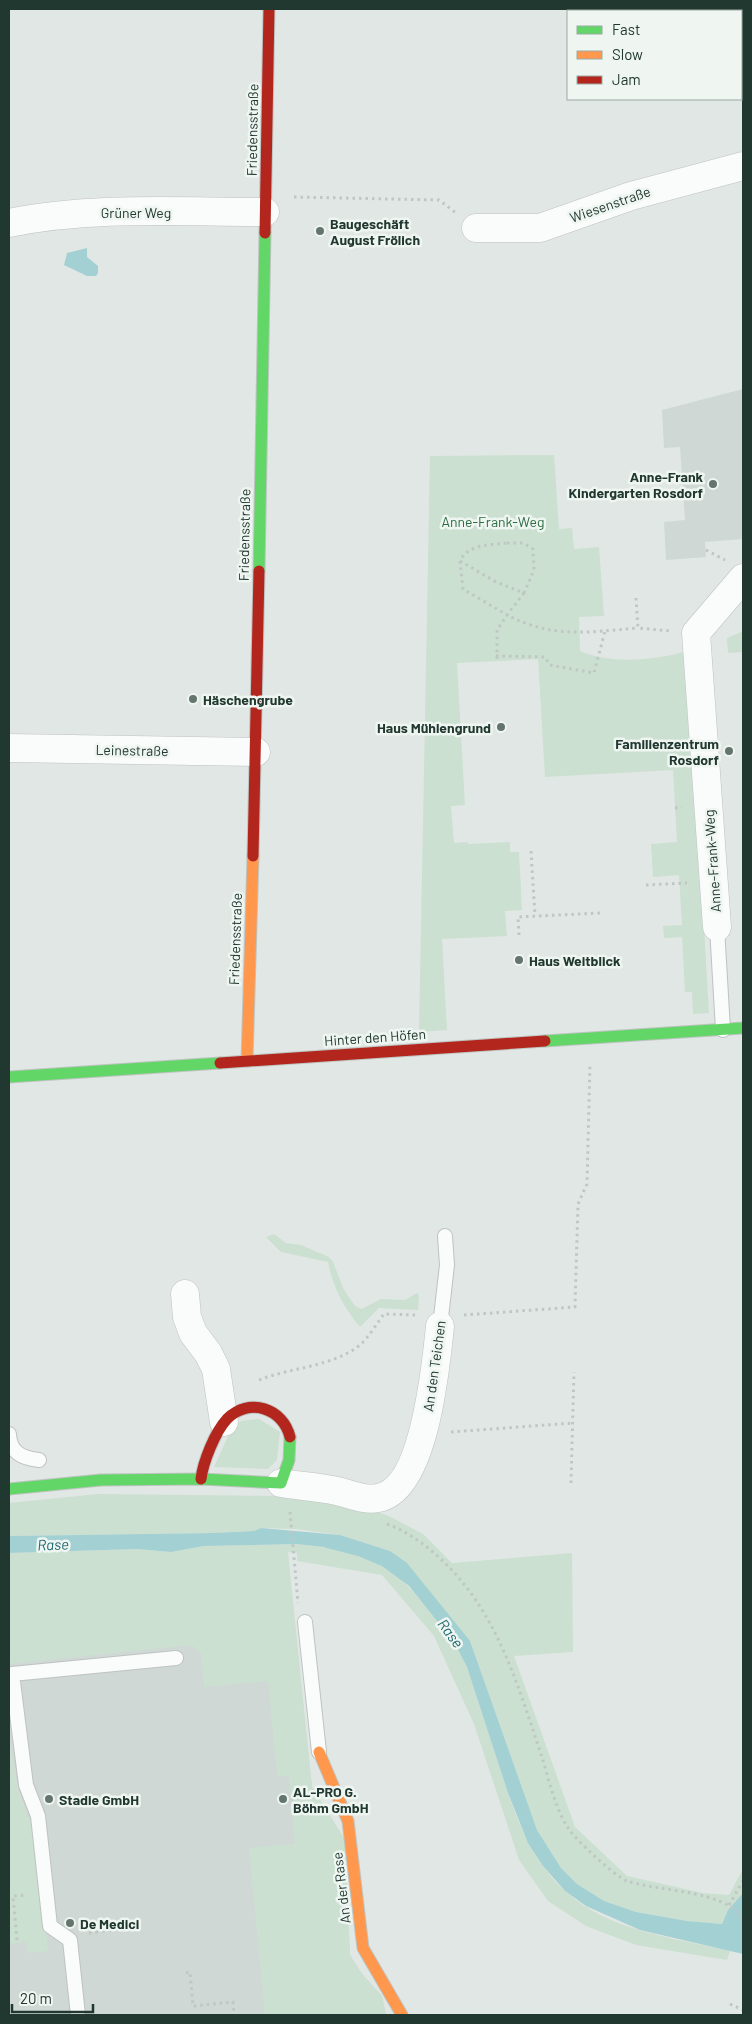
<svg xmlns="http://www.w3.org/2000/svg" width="752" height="2024" viewBox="0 0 752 2024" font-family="Barlow,sans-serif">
	<rect width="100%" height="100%" fill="#e1e7e4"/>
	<path fill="#cfd8d4" d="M 743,389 L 743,539 L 705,542 L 706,557 L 666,560 L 664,522 L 685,520 L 680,447 L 664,448 L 662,410 Z
		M 290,1583 L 312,1787 L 345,1840 L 350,1955 L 362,1974 L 382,1996 L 386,2015 L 9,2015 L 9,1815 L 27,1814 L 18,1791 L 9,1740 L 9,1584 Z"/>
	<path fill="#cbe0d0" d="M 554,455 L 559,529 L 572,528 L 574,549 L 599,547 L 604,616 L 579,617 L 580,651 C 613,665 654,660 688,651 L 709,1013 L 693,1014 L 692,992 L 685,992 L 682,937 L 664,938 L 663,926 L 682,925 L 679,875 L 653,877 L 651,844 L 677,842 L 673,770 L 545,777 L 538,659 L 457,663 L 465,805 L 451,806 L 454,843 L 467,842 L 468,844 L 510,842 L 510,852 L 519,852 L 522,910 L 505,911 L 507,936 L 442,939 L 447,1030 L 419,1032 L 430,456 Z
		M 743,631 L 743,652 L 728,653 L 727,638 Z
		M 274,1234 L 286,1243 L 301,1245 L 329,1257 L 333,1262 L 344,1290 L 355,1306 L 362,1309 L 381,1299 L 405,1300 L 417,1293 L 419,1295 L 418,1310 L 379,1308 L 360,1327 C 343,1307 333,1287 328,1262 L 281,1252 L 266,1237 Z
		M 259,1419 L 280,1432 L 277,1460 L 268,1469 L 214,1467 L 230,1432 L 241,1421 Z
		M 98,1494 L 271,1496 L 340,1500 L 389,1516 L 423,1534 L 452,1563 L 572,1553 L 573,1652 L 514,1656 L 575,1827 L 627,1876 L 703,1893 L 729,1895 L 743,1869 L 743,1893 L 728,1910 L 722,1924 L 687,1921 L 636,1912 L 604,1901 L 577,1884 L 561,1868 L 537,1830 L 470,1641 L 390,1551 L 340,1535 L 296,1529 L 261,1528 L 254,1531 L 213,1533 L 9,1536 L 9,1503 Z
		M 297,1544 C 325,1547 356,1552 381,1565 C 398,1574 411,1589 423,1603 C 440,1622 455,1642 466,1665 C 471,1676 474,1689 478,1701 C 485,1722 492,1743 499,1765 C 513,1811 529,1857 565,1891 C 608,1931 675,1938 730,1951 L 727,1960 L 636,1945 L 586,1926 L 548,1901 L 519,1860 L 474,1724 L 434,1636 L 382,1575 L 297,1561 L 297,1553 L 288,1552 L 312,1787 L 345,1840 L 350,1955 L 362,1974 L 382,1996 L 386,2015 L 265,2015 L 249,1848 L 295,1844 L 289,1776 L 277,1776 L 268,1681 L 204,1687 L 201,1653 L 191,1645 L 9,1664 L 9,1553 L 137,1549 L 171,1552 L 204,1546 Z
		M 9,1740 L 18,1791 L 32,1826 L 48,1951 L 28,1953 L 26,1942 L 9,1944 Z"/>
	<path fill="#a3d0d3" d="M 87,248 L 87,257 L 98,266 L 98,273 L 96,276 L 87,276 L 64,265 L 67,253 Z
		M 261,1528 L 340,1535 L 390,1551 L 407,1563 L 470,1641 L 537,1830 L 561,1868 L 577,1884 L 604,1901 L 636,1912 L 687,1921 L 722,1924 L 728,1910 L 743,1893 L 743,1954 L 640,1930 L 586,1906 L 565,1891 L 543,1866 L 528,1843 L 508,1793 L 467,1667 L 454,1642 L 409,1586 L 382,1566 L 358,1556 L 323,1547 L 297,1544 L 204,1546 L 171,1552 L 137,1549 L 9,1553 L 9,1536 L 213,1533 L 254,1531 Z"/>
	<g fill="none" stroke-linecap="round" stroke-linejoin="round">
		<defs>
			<path id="lane" d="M 717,927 L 723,1030
				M 440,1326 L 447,1265 L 445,1236
				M 9,1434 C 10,1453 22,1458 39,1460
				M 305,1622 L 319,1752
				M 78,2015 L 70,1940 L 50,1926 L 38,1816 L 26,1785 L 12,1674 L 176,1658"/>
			<path id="street" d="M 9,223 C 93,206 180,212 265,212
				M 476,228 L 540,228 L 631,196 L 743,166
				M 9,748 L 256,752
				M 717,927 L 696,633 L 743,578
				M 185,1294 L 187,1317 L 193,1333 L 208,1353 L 216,1369 L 224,1422
				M 281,1483 C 299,1486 319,1487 337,1491 C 351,1494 364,1501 378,1498 C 425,1490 436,1364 440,1326"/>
			<path id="fast" d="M 259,571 L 265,233
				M 545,1041 L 743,1028
				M 9,1077 L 220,1063
				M 9,1489 L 101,1480 L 201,1479 L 281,1483 L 289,1460 L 290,1437"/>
			<path id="slow" d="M 247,1061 L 253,856
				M 319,1752 L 348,1821 L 363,1948 L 402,2015"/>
			<path id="jam" d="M 265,233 L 269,9
				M 253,856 L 259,571
				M 220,1063 L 545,1041
				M 201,1479 C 203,1462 215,1432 227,1419 C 249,1397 283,1408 290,1437"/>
		</defs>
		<use href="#lane" stroke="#bec3c1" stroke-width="16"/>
		<use href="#street" stroke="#bec3c1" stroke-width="29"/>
		<use href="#fast" stroke="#bec4c1" stroke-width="13"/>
		<use href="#slow" stroke="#bec4c1" stroke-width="13"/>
		<use href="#jam" stroke="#bec4c1" stroke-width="13"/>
		<path stroke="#bfc7c5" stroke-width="3" stroke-dasharray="2.5 4" stroke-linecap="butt" d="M 294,197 L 439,200 L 456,213
			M 507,543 L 523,543 L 533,549 L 534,570 L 524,593 L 496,582 L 460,561 C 468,544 490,545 507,543 Z
			M 706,550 L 725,560
			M 460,561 L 463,589 L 507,615 L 497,630 L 497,661
			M 524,593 L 507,615 C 554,639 588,632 638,628
			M 636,598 L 638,628 L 671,631
			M 496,656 L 545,657 L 550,665 L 594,673 L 605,631
			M 675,808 L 682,807
			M 531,851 L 535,916
			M 646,885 L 687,883
			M 519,935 L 518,917 L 601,913
			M 464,1315 L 575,1307 L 578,1204 L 587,1184 L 590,1064
			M 259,1380 C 292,1367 332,1367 360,1345 C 369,1337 377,1323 384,1314 L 415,1315
			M 451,1432 L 573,1423
			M 571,1483 L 574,1372
			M 290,1512 L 298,1603
			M 387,1524 C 404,1530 420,1541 434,1553 C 496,1606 517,1683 542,1757 C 549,1780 555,1808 568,1828 C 576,1840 614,1876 627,1881 C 655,1890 707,1891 729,1906 C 734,1909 739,1915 743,1919
			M 291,1799 L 308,1797
			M 729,1905 L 743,1881
			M 89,1933 L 136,1927
			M 17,1940 L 13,1896 L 26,1895
			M 186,1973 L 190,1972 L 193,2006 L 233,2002 L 234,2015
			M 730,2004 L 743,2010"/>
		<use href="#lane" stroke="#fafbfb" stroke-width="14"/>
		<use href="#street" stroke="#fafbfb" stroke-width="28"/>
		<use href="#fast" stroke="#63d668" stroke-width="11"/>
		<use href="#slow" stroke="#ff974d" stroke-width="11"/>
		<use href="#jam" stroke="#b3261e" stroke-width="11"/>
	</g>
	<g fill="#64756f" stroke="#eff6f2" stroke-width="2">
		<circle cx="320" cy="231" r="5"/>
		<circle cx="713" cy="484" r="5"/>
		<circle cx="193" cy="699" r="5"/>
		<circle cx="501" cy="727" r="5"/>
		<circle cx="729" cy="751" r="5"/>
		<circle cx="519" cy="960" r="5"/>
		<circle cx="49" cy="1799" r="5"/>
		<circle cx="283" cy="1799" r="5"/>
		<circle cx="70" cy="1923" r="5"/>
	</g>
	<g text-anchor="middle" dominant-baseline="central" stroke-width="5" stroke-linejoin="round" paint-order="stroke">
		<g font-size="14" fill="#213830" stroke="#eff6f2">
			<text transform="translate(252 130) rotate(-89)">Friedensstraße</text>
			<text transform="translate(610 204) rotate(-19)">Wiesenstraße</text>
			<text x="136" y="212">Grüner Weg</text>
			<text transform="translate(244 535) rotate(-89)">Friedensstraße</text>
			<text transform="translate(132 750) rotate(1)">Leinestraße</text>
			<text transform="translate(712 861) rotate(-94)">Anne-Frank-Weg</text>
			<text transform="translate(235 939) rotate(-88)">Friedensstraße</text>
			<text transform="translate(375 1037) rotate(-4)">Hinter den Höfen</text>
			<text transform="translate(434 1366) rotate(-82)">An den Teichen</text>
			<text transform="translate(341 1888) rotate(-97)">An der Rase</text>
		</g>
		<g font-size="14" font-weight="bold" fill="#213830" stroke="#eff6f2" text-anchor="start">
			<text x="330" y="223">Baugeschäft<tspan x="330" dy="16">August Frölich</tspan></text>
			<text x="703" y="476" text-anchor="end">Anne-Frank<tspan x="703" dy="16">Kindergarten Rosdorf</tspan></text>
			<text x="203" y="699">Häschengrube</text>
			<text x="491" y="727" text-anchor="end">Haus Mühlengrund</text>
			<text x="719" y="743" text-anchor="end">Familienzentrum<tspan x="719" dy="16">Rosdorf</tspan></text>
			<text x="529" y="960">Haus Weitblick</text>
			<text x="293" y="1791">AL-PRO G.<tspan x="293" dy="16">Böhm GmbH</tspan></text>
			<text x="59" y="1799">Stadie GmbH</text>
			<text x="80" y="1923">De Medici</text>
		</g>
		<g font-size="14" fill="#2e6c42" stroke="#eff6f2">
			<text x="493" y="521">Anne-Frank-Weg</text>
		</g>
		<g font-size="15" font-style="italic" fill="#1f6870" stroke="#eff6f2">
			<text transform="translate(53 1544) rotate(-2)">Rase</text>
			<text transform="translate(451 1633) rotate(53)">Rase</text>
		</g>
	</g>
	<rect width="752" height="2024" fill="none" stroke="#213830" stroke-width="20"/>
	<rect x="567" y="10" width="175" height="90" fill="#eff6f2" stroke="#9daaa4"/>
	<rect x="577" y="26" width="25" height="8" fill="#63d668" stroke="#9daaa4"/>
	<text x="612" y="35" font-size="15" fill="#213830">Fast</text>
	<rect x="577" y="51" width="25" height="8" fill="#ff974d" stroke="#9daaa4"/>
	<text x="612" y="60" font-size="15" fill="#213830">Slow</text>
	<rect x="577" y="76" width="25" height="8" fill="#b3261e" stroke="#9daaa4"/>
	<text x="612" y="85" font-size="15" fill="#213830">Jam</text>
	<path d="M12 2004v8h81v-8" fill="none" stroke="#213830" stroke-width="2.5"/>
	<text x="20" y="2004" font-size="15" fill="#213830" stroke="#eff6f2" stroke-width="4" paint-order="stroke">20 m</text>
</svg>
